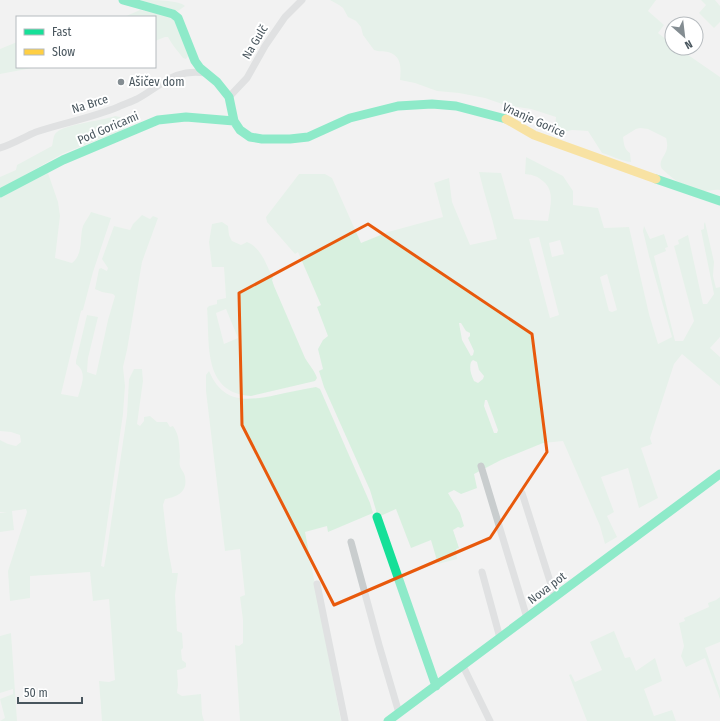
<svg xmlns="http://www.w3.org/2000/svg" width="720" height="721" viewBox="0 0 720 721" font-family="'Fira Sans Condensed',sans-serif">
	<rect width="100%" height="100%" fill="#f2f2f2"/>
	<path fill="#d8f0df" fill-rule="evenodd" d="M 140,0 C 151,0 180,0 185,6 L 178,11 Z
		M 330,0 L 656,0 L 648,11 L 664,25 L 658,33 L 672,44 L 672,48 L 678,48 L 720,77 L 720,190 C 714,189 710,191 704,191 C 699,191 682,184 677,181 C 675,180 661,169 661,167 C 658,157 671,155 666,138 L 648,129 L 640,128 L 636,129 L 623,137 C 624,144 624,149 630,153 L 631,162 C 620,161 613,156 602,153 L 588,131 L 572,130 L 563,132 L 555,128 L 556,117 L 531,109 L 505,105 L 485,98 L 459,93 L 437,91 L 415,83 L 400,80 C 401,68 402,56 388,52 C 383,51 379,52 374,50 L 363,35 L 361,27 L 356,21 L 348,17 L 343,8 L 339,5 Z
		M 701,0 L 715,0 L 720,6 L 720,22 L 714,28 L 699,13 L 706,5 Z
		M 140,10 L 171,17 L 176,22 L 188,56 L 186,59 L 183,58 C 178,51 172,45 168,37 L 165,37 L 155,41 L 155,17 L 124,17 Z
		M 17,42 L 17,67 L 32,67 L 32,68 L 0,74 L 0,49 Z
		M 115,116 L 120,117 L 125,129 L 62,154 L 0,189 L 0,177 L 16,170 L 17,165 L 52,146 C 53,142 53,137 55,134 C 62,124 102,121 115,116 Z
		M 526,157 L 563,176 L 573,191 L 573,205 L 598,208 L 604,228 L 629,227 L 649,314 L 658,344 L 672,337 L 649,256 L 643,231 L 644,226 L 650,239 L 664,234 L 668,247 L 665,248 L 666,251 L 654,256 L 675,341 L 683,341 L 694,321 L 674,246 L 679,244 L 678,240 L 688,235 L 703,304 L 707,304 L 714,294 L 701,230 L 704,229 L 704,224 L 705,222 L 714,262 L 713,276 L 716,288 L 720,287 L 720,337 L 710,348 L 720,357 L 720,386 L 682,354 L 674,364 L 650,438 L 652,444 L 641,448 L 658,498 L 639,508 L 628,468 L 601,477 L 614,512 L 607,516 L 617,537 L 605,544 L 600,526 L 563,441 L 543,443 L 501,460 L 474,474 L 477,488 L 461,494 L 454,490 L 448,493 L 460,513 L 464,526 L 461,528 L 458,527 L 453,530 L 459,548 L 456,549 L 457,559 L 438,564 L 431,540 L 411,548 L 396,509 L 378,517 L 370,490 L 324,387 L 319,371 L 323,369 L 318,349 L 323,340 L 328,336 L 317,307 L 321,305 L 298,252 L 295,254 L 267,222 L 266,217 L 299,174 L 325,174 L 332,178 L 361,243 L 388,232 L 443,217 L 434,183 L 449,178 L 452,202 L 470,245 L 497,239 C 492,216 484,194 479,172 L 501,173 L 514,219 L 548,221 C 550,207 555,192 544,182 C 537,176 534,175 525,174 ZM 539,237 L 559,315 L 550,318 L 529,239 ZM 560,240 L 564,254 L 552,257 L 549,243 ZM 607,274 L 617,310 L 612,312 L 609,311 L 600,277 ZM 459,323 L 461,323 L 466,331 L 470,333 L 470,336 L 468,338 L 474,351 L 473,355 L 471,356 L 462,340 ZM 473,360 L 477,362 L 479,370 L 484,376 L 483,379 L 478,383 L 474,381 C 471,374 469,369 471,362 ZM 485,400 L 487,400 L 498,430 L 497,433 L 494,433 L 484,406 Z
		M 48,173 L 58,202 L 60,216 L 55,258 L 72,263 C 84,253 79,239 83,226 C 85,221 89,217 91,212 L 111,218 L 93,272 L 83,310 L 81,311 L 61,394 L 78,397 C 81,385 88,373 76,364 L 76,361 L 87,315 L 98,317 L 88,358 L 87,372 L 96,375 L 108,320 L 115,296 L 113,294 L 102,292 L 95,289 L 99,269 L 101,268 L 107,271 L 108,268 L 102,259 L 114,226 L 130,230 L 133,224 L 142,215 L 150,219 L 153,216 L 158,218 L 142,262 L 127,350 L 123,367 L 125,386 L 123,414 L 101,566 L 104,567 L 107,550 L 127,415 L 129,379 L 134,369 L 142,369 L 143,381 L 137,424 L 140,426 L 144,421 L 144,417 L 150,416 L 157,422 L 167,422 L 170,427 L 173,426 C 180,436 179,445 180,456 C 180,459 179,463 180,466 C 181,470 185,473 185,477 C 188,492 177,497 165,499 L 163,505 L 168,549 L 172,570 L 172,573 L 178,573 L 175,595 L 177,631 L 182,633 L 183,648 L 181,650 L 182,660 L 186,663 L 186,667 L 182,669 L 177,670 L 178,685 L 177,693 L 182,696 L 201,694 L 202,714 L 204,721 L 102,721 L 99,681 L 109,682 L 115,680 L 109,599 L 93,601 L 90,572 L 30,576 L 30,598 L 10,601 L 8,571 L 27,512 L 26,509 L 12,511 L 14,530 L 0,532 L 0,513 L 7,512 L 0,512 L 0,440 L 8,444 L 16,446 L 21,442 L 20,435 L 11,432 L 0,431 L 0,198 Z
		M 222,222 L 228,226 L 229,235 L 232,241 L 241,245 L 247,242 C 262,248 266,265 273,278 L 272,280 L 274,286 L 305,358 C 309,365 315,371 317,378 L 315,381 L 251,396 C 202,393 210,343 207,308 L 209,306 L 217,304 L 217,300 L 226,298 L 224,267 L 212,267 L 209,242 L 212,224 ZM 226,309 L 238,338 L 224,344 L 216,313 Z
		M 209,371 C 223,404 247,401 276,395 C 290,392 303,389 316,387 L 320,389 L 370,503 L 373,513 L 328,532 L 327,526 L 305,532 L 341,721 L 240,721 L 235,645 L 239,646 L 243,643 L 243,620 L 240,597 L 245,595 L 240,549 L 225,551 L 206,391 L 206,375 Z
		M 720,597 L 720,642 L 705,648 L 720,691 L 720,699 L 705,658 L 686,667 L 681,656 L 684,646 L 679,623 L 685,621 L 684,618 L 709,607 L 708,603 L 716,600 Z
		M 614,631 L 625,658 L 630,657 L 636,671 L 655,658 L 662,681 L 644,689 L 654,716 L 672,710 L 676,721 L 587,721 L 569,675 L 571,674 L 575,682 L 602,670 L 590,642 Z
		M 11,633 L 17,721 L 0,721 L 5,718 L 0,699 L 13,694 L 13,689 L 0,693 L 0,636 Z"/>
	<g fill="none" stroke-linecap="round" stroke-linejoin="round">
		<path stroke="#c9cdce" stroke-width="7" d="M 229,97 L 247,78 L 265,46 L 285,17 L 302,0
			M 0,148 C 13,144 24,137 36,132 C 63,123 91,118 118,107 C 124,104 131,102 137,99 C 162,85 175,68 206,73
			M 481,466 L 527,618
			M 522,493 L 555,597
			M 351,542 L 379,645 L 399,713
			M 482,572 L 500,638
			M 317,584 L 345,721
			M 463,666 L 490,721"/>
		<path stroke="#16e098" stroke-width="9" d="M 123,0 L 173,14 L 178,18 L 195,61 L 200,68 L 217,82 L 229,97 L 234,121 L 240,130 L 250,137 L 262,139 L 290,139 L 308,137 L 350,118 L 398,106 L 432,104 L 456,106 L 506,119
			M 656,179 L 720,201
			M 0,193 L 63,160 L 158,120 L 186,117 L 234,121
			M 377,517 L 436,686
			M 388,721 L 720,474"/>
		<path stroke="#ffcf43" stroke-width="9" d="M 506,119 L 534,135 L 656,179"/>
	</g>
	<path d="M0 0H720V721H0ZM 368,224 L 532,334 L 547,452 L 490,538 L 334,605 L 242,425 L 239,293 Z" fill="#f2f2f2" fill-opacity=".55" fill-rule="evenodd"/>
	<path fill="none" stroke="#e8590c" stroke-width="3" stroke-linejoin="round" d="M 368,224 L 532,334 L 547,452 L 490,538 L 334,605 L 242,425 L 239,293 Z"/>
	<circle fill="#848d92" stroke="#fff" stroke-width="1.5" cx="121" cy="82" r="4"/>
	<g text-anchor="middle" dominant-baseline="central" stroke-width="4" stroke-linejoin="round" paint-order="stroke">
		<g font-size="12" fill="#49565e" stroke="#fff">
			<text transform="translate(255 42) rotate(-59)">Na Gulč</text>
			<text transform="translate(90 104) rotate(-17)">Na Brce</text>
			<text transform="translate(534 120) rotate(24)">Vnanje Gorice</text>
			<text transform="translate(108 128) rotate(-23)">Pod Goricami</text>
			<text transform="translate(547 588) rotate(-37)">Nova pot</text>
		</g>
		<g font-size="12" fill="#49565e" stroke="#fff" text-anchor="start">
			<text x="129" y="82">Ašičev dom</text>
		</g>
	</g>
	<rect x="16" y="16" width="140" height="52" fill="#ffffff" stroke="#b6bbbf"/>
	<rect x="24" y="29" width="20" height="6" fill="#16e098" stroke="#b6bbbf"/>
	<text x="52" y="36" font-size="12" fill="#49565e">Fast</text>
	<rect x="24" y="49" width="20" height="6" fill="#ffcf43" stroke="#b6bbbf"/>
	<text x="52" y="56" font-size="12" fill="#49565e">Slow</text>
	<g transform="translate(684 36) rotate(152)"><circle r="19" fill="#ffffff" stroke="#b6bbbf"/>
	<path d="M0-3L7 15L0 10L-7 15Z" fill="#848d92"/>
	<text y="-6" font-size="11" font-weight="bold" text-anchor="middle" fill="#49565e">N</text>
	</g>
	<path d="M18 697v6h64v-6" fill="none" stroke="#49565e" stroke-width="2"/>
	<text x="24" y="697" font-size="12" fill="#49565e" stroke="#ffffff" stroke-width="3" paint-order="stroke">50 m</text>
</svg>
